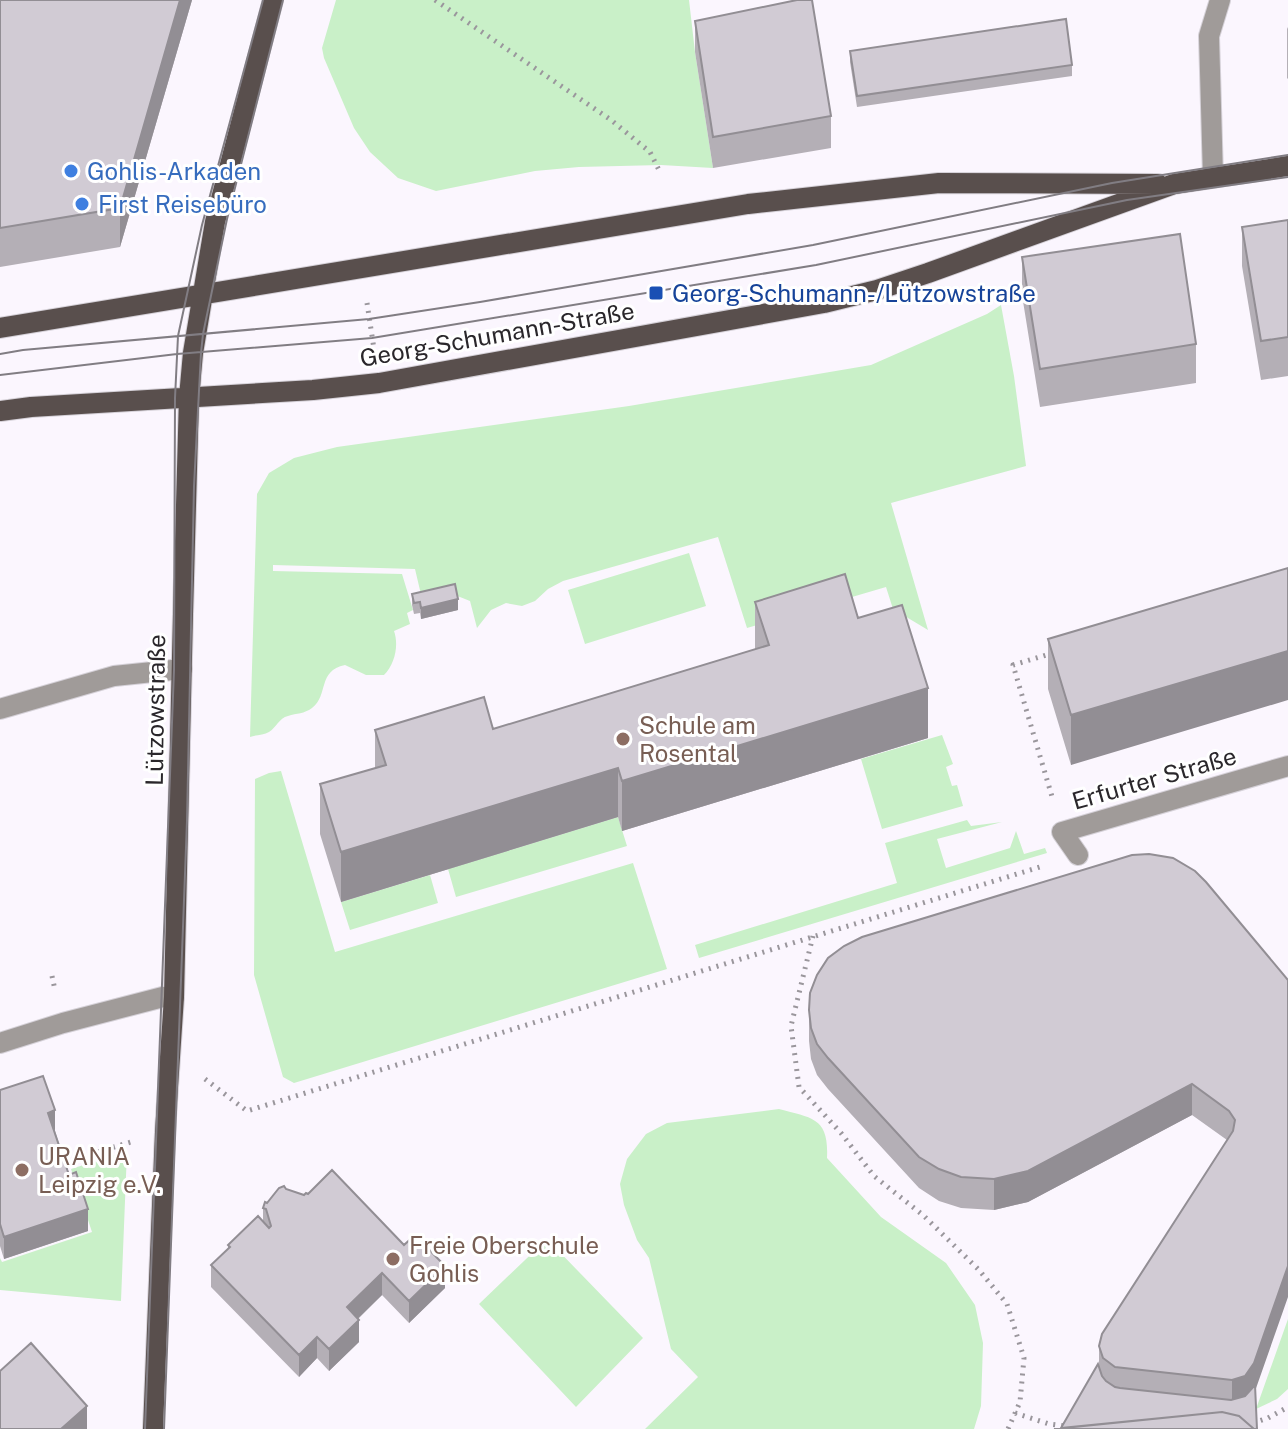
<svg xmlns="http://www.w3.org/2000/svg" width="1288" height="1429" viewBox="0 0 1288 1429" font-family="'Public Sans',sans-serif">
	<rect width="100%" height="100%" fill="#fbf6fe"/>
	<path fill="#c9f0c8" d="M 336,0 L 689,0 L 695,52 L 713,168 L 661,165 L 579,167 L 535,171 L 436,191 L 398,178 L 370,152 L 354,128 L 324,58 L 322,48 Z
		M 1001,305 L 1014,376 L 1026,466 L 891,503 L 928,630 L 893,609 L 886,587 L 747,628 L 718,537 L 563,581 L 548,589 L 535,601 L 522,606 L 506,603 L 491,610 L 477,628 L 470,601 L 455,595 L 423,603 L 415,569 L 273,565 L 273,571 L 402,574 L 413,610 L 407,613 L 410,624 L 394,631 C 399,645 395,664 384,675 L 366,675 L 345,665 C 317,671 329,695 312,708 C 304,714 297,713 288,716 C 279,718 276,728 269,732 C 264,735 255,735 250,737 L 257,494 L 269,473 L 294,458 L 337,447 L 629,406 L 871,365 L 987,314 Z
		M 689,553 L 706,606 L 585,644 L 568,590 Z
		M 942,735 L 953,764 L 946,767 L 952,786 L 957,785 L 963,806 L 882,829 L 861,759 Z
		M 281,771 L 335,952 L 633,863 L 667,969 L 294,1083 L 283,1077 L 254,975 L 255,779 L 269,773 Z
		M 618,817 L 627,846 L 456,897 L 448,869 Z
		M 967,820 L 971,826 L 1002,822 L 937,839 L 946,868 L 1010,848 L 1016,831 L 1024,854 L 1045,848 L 1047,853 L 699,958 L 695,945 L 897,883 L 885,843 Z
		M 430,875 L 438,903 L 350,930 L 341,902 Z
		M 779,1109 C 813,1118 829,1118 827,1158 L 881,1217 L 946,1263 L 975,1305 L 983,1343 L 981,1406 L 974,1429 L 645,1429 L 698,1377 L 671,1349 L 649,1258 L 637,1240 L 624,1205 L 620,1184 L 627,1159 L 646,1134 L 667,1123 Z
		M 127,1151 L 121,1301 L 0,1290 L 0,1258 L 2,1262 L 92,1232 L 71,1169 Z
		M 547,1239 L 643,1338 L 576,1407 L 479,1304 Z
		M 1288,1319 L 1288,1389 L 1277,1399 L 1256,1409 Z"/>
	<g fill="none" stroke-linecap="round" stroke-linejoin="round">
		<defs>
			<path id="minor" d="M 1213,177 L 1209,36 L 1220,0
				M 0,709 L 114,676 L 182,669
				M 1078,855 L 1062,832 L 1288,766
				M 0,1043 L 63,1023 L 163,997 L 174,997"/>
			<path id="major" d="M 0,328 L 748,204 L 939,183 L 1158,184
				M 0,411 L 31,407 L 313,390 L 379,383 L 824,303 L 877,290 L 928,273 L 1174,184 L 1288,166
				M 153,1429 L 165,1132 L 174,997 L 183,614 L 189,397 L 193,353 L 215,222 L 273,0"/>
		</defs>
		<use href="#minor" stroke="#d5d1d8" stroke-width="22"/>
		<use href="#major" stroke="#d5d1d8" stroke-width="22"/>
		<path stroke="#9a969c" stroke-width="5" stroke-dasharray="2 6" stroke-linecap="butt" d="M 435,0 L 611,120 L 650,152 L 660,172
			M 367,303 L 374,349
			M 1053,653 L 1013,665 L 1053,800
			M 813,936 L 791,1026 L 799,1087 L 841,1133 L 874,1176 L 924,1216 L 979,1270 L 1007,1304 L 1024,1358 L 1020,1402 L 1008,1429
			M 52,976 L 55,990
			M 205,1079 L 247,1111 L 1043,866
			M 67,1161 L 131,1142
			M 1015,1413 L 1049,1424 L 1065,1426
			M 1253,1423 L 1268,1418 L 1288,1407"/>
		<use href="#minor" stroke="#a09b99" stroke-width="20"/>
		<use href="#major" stroke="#594f4d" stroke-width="20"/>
		<path stroke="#817d83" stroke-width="2" d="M 0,354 L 23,350 L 369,319 L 480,302 L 813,245 L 1112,183 L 1288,155
			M 0,375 L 177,354 L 372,338 L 816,265 L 1127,200 L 1288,177
			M 145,1429 L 174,670 L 175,398 L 178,336 L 202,225 L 263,0
			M 164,1429 L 187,821 L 194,486 L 201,353 L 203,334 L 227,219 L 283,0"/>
	</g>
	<path fill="#b4afb6" d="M 0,0 L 192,0 L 120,247 L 0,267 Z
		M 695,21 L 831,116 L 831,148 L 713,168 L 695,52 Z
		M 1288,27 L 1288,78 L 1287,79 L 1287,29 Z
		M 850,51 L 1072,65 L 1072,76 L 857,107 L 850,62 Z
		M 1288,220 L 1288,376 L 1261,380 L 1242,266 L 1242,227 Z
		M 1022,257 L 1196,344 L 1196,383 L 1040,407 L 1022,295 Z
		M 1288,568 L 1071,765 L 1048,689 L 1048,639 Z
		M 412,594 L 458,610 L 421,619 L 420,613 L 414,614 L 412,605 Z
		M 755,602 L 858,618 L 928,738 L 622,831 L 618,817 L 341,902 L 320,834 L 320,784 L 375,768 L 375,730 L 493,729 L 755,649 Z
		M 1288,980 L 1255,1392 L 1257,1429 L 1061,1428 L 1099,1367 L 1099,1346 L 1227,1140 L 1192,1115 L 1028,1202 L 994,1210 L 961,1208 L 939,1201 L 919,1188 L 828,1089 L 817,1075 L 811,1059 L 809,1041 L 809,1010 Z
		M 0,1090 L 55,1131 L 88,1231 L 4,1259 L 0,1246 Z
		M 286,1189 L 445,1288 L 409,1323 L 382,1295 L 358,1319 L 359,1342 L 329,1371 L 317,1358 L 299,1377 L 211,1287 L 211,1265 L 228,1249 L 228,1245 L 263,1221 L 263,1208 L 267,1203 Z"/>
	<path fill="#928e94" d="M 180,0 L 192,0 L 120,247 L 120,208 Z
		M 458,599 L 458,610 L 421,619 L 421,608 Z
		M 1288,651 L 1288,700 L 1071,765 L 1071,715 Z
		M 928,688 L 928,738 L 622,831 L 622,781 Z
		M 618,768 L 618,817 L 341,902 L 341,852 Z
		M 1192,1084 L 1192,1115 L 1028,1202 L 994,1210 L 994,1179 Z
		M 55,1110 L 55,1132 L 48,1113 Z
		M 88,1209 L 88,1231 L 4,1259 L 4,1237 Z
		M 445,1266 L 445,1288 L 409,1323 L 409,1301 Z
		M 1288,1266 L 1288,1297 L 1254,1394 L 1232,1412 L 1232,1380 Z
		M 382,1273 L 382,1295 L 347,1329 L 347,1307 Z
		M 359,1320 L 359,1342 L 329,1371 L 329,1349 Z
		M 317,1337 L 317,1358 L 299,1377 L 299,1355 Z
		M 87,1406 L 87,1429 L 61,1429 Z"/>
	<path fill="#d1cbd4" stroke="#928e94" stroke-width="2" d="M 0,0 L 180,0 L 120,208 L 0,228 Z
		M 797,0 L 812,0 L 831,116 L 713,137 L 695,21 Z
		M 1066,19 L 1072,65 L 857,96 L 850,51 Z
		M 1288,220 L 1288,337 L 1261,341 L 1242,227 Z
		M 1180,234 L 1196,344 L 1040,369 L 1022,257 Z
		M 1288,568 L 1288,651 L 1071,715 L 1048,639 Z
		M 845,574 L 858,618 L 902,605 L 928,688 L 622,781 L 618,768 L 341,852 L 320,784 L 386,765 L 375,730 L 484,697 L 493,729 L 769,645 L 755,602 Z
		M 455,584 L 458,599 L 421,608 L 420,602 L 414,603 L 412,594 Z
		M 1149,854 L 1173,858 L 1195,871 L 1206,882 L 1288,980 L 1288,1266 L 1254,1363 L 1245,1376 L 1232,1380 L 1115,1367 L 1103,1358 L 1099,1346 L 1102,1334 L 1233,1131 L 1235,1120 L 1229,1111 L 1192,1084 L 1028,1171 L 994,1179 L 961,1177 L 939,1169 L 919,1157 L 828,1058 L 817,1044 L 811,1028 L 809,1010 L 810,993 L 817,975 L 828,958 L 844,946 L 862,937 L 1132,855 Z
		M 43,1076 L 55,1110 L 48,1113 L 69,1175 L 76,1172 L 88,1209 L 4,1237 L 0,1224 L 0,1090 Z
		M 332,1170 L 404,1245 L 415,1235 L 445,1266 L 409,1301 L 382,1273 L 347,1307 L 359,1320 L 329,1349 L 317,1337 L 299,1355 L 211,1265 L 230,1247 L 228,1245 L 258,1216 L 269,1228 L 271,1226 L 266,1209 L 263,1208 L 265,1202 L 267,1203 L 279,1188 L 284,1186 L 286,1189 L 304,1195 L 306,1193 L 308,1194 Z
		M 31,1343 L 87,1406 L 61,1429 L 0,1429 L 0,1371 Z
		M 1098,1364 L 1102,1376 L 1106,1381 L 1115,1387 L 1120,1388 L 1231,1400 L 1245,1396 L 1255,1385 L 1257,1429 L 1254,1429 L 1239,1416 L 1222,1412 L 1061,1428 Z
		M 1222,1412 L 1239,1416 L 1254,1429 L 1054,1429 Z"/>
	<g fill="#3f7fe0" stroke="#fff" stroke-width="3">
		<circle cx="71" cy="171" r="8"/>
		<circle cx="82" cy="204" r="8"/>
	</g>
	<rect fill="#1a4fb4" stroke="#fff" stroke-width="3" x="648" y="285" width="16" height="16" rx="4"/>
	<g fill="#8d6e63" stroke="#fff" stroke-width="3">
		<circle cx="623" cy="739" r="8"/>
		<circle cx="22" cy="1170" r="8"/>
		<circle cx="393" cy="1259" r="8"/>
	</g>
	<g text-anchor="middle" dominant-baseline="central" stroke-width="6" stroke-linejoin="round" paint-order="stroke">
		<g font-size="24" fill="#366cbe" stroke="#fff" text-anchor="start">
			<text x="87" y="171">Gohlis-Arkaden</text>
			<text x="98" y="204">First Reisebüro</text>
		</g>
		<g font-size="24" fill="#164399" stroke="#fff" text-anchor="start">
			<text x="672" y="293">Georg-Schumann-/Lützowstraße</text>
		</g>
		<g font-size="24" fill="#2a272b" stroke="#fff">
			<text transform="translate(497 334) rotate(-10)">Georg-Schumann-Straße</text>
			<text transform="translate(155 710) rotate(-89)">Lützowstraße</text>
			<text transform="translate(1154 778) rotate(-16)">Erfurter Straße</text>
		</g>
		<g font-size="24" fill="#785e54" stroke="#fff" text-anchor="start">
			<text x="639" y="725">Schule am<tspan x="639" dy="28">Rosental</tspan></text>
			<text x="38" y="1156">URANIA<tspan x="38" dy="28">Leipzig e.V.</tspan></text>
			<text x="409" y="1245">Freie Oberschule<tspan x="409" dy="28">Gohlis</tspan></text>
		</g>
	</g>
</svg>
